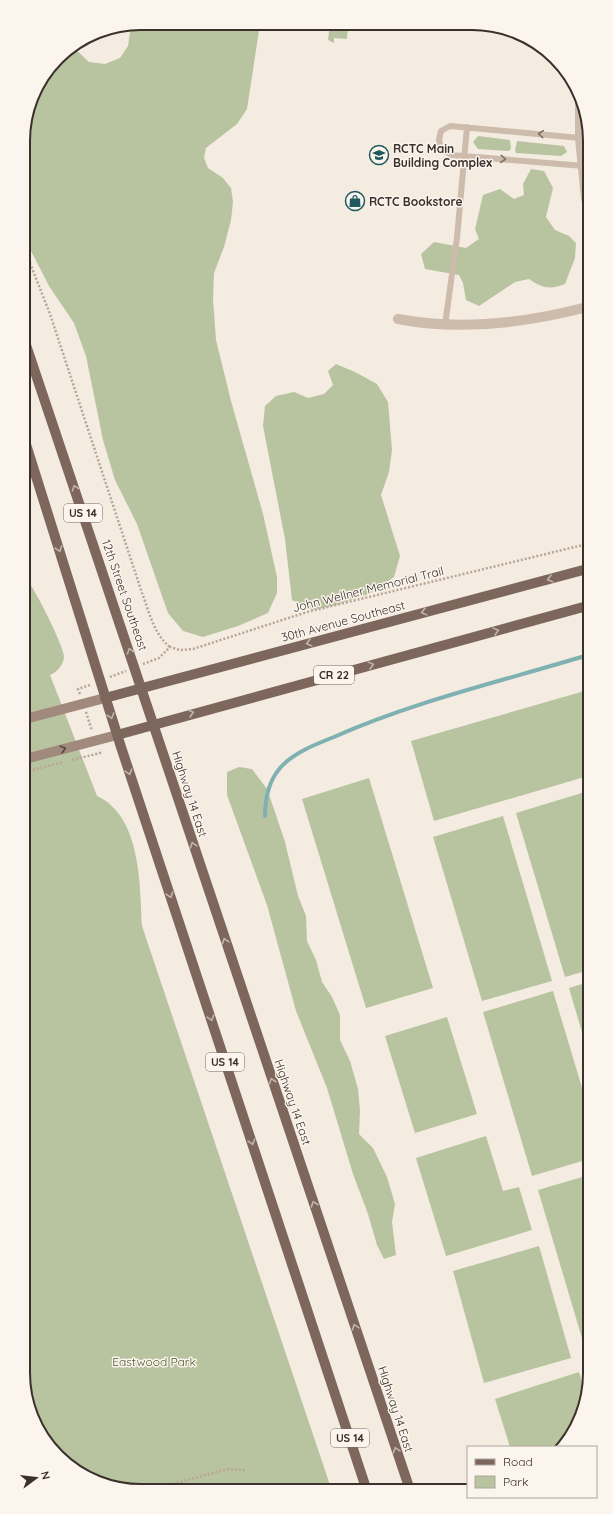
<svg xmlns="http://www.w3.org/2000/svg" width="613" height="1514" viewBox="0 0 613 1514" font-family="Quicksand,sans-serif">
	<rect width="100%" height="100%" fill="#f4ebe1"/>
	<path fill="#b8c4a0" d="M 141,23 L 260,24 L 247,109 L 237,124 L 206,148 L 204,158 L 208,168 L 223,178 L 231,188 L 233,202 L 231,220 L 224,247 L 214,273 L 213,299 L 216,340 L 231,401 L 263,514 L 277,577 L 277,593 L 268,613 L 238,626 L 203,637 L 183,631 L 168,613 L 137,524 L 115,480 L 103,440 L 86,356 L 74,323 L 49,286 L 27,243 L 24,228 L 23,133 L 35,88 L 63,52 L 72,46 L 89,62 L 105,64 L 120,58 L 128,46 L 131,25 Z
		M 330,24 L 348,24 L 347,39 L 334,38 L 334,43 L 328,40 Z
		M 478,136 L 510,140 L 511,149 L 508,151 L 478,149 L 473,142 Z
		M 517,141 L 564,146 L 567,152 L 561,156 L 516,153 L 515,150 Z
		M 531,169 L 544,171 L 553,188 L 546,217 L 555,230 L 569,236 L 576,243 L 575,258 L 565,284 C 550,290 542,288 529,279 L 515,282 L 479,306 L 466,300 L 463,283 L 459,275 L 425,269 L 421,254 L 434,242 L 466,248 L 479,239 L 475,229 L 483,195 L 500,189 L 514,199 L 524,195 L 523,184 Z
		M 336,364 L 355,372 L 377,384 L 388,402 L 392,450 L 389,472 L 381,495 L 400,556 L 394,577 L 371,593 L 336,605 L 313,610 L 292,600 L 285,539 L 263,426 L 265,406 L 276,396 L 294,392 L 308,398 L 324,394 L 333,385 L 328,371 Z
		M 25,577 C 33,585 63,644 64,656 C 64,665 57,672 50,675 L 97,796 C 141,816 140,885 142,926 L 331,1488 L 118,1489 L 88,1479 L 58,1457 L 27,1404 Z
		M 588,690 L 588,776 L 434,821 L 411,741 Z
		M 239,767 L 252,769 L 267,789 L 275,812 L 285,842 L 298,896 L 306,916 L 307,941 L 316,960 L 322,982 L 332,997 L 340,1015 L 340,1040 L 350,1061 L 358,1089 L 360,1111 L 359,1134 L 373,1148 L 387,1177 L 395,1204 L 392,1222 L 396,1255 L 384,1259 L 377,1245 L 368,1214 L 353,1174 L 327,1088 L 296,1011 L 267,905 L 227,795 L 227,772 Z
		M 369,778 L 433,988 L 366,1008 L 302,799 Z
		M 585,792 L 588,800 L 589,970 L 565,977 L 516,813 Z
		M 503,816 L 552,981 L 482,1001 L 433,837 Z
		M 589,982 L 589,1056 L 569,988 Z
		M 553,991 L 589,1111 L 589,1159 L 532,1176 L 483,1012 Z
		M 447,1017 L 477,1114 L 415,1133 L 385,1036 Z
		M 486,1136 L 503,1191 L 519,1187 L 532,1230 L 446,1256 L 416,1158 Z
		M 589,1175 L 590,1354 L 587,1355 L 538,1190 Z
		M 539,1246 L 571,1358 L 484,1383 L 453,1271 Z
		M 579,1372 L 586,1396 L 581,1418 L 563,1447 L 510,1447 L 495,1399 Z"/>
	<g fill="none" stroke-linecap="round" stroke-linejoin="round">
		<path stroke="#7fb0b2" stroke-width="4" d="M 265,816 C 265,798 268,782 280,768 C 293,753 316,744 334,737 C 415,701 503,681 588,655"/>
		<path stroke="#b9a596" stroke-width="2.5" stroke-dasharray="2 2" stroke-linecap="butt" d="M 24,248 L 50,314 L 142,593 C 149,611 154,635 170,647
			M 143,664 L 159,658 L 170,647 L 180,650 L 193,649 L 307,612 L 587,544
			M 110,677 L 126,671
			M 80,694 L 78,689 L 90,685
			M 86,712 L 92,731
			M 72,760 L 100,753 L 99,750
			M 25,772 L 63,762
			M 169,1485 L 228,1469 L 245,1470"/>
		<path stroke="#cdbbac" stroke-width="6" d="M 580,138 L 450,126 L 441,131 L 439,140 L 441,148 L 451,155 L 584,166
			M 445,325 L 457,238 L 467,127"/>
		<path stroke="#cdbbac" stroke-width="10" d="M 580,101 L 580,138 L 586,199
			M 398,319 C 460,331 526,323 587,307"/>
		<path stroke="#a18a7d" stroke-width="10" d="M 25,719 L 105,698
			M 25,759 L 117,735"/>
		<path stroke="#7d675c" stroke-width="10" d="M 24,339 C 153,721 281,1104 409,1487
			M 24,438 L 121,747 L 366,1488
			M 105,698 L 587,569
			M 117,735 L 587,606"/>
	</g>
	<defs><path id="oneway-chevron" d="M-2-3.5L2.5 0L-2 3.5" fill="none" stroke-width="1.6" stroke-linecap="round" stroke-linejoin="round"/></defs>
	<g stroke="#7d6f65">
		<use href="#oneway-chevron" transform="translate(541 134) rotate(-175)"/>
		<use href="#oneway-chevron" transform="translate(503 159) rotate(5)"/>
	</g>
	<g stroke="#c2b5ac">
		<use href="#oneway-chevron" transform="translate(75 488) rotate(-109)"/>
		<use href="#oneway-chevron" transform="translate(59 549) rotate(73)"/>
		<use href="#oneway-chevron" transform="translate(550 579) rotate(165)"/>
		<use href="#oneway-chevron" transform="translate(424 612) rotate(165)"/>
		<use href="#oneway-chevron" transform="translate(496 631) rotate(-15)"/>
		<use href="#oneway-chevron" transform="translate(309 643) rotate(165)"/>
		<use href="#oneway-chevron" transform="translate(130 651) rotate(-109)"/>
		<use href="#oneway-chevron" transform="translate(371 665) rotate(-15)"/>
		<use href="#oneway-chevron" transform="translate(191 713) rotate(-15)"/>
		<use href="#oneway-chevron" transform="translate(111 716) rotate(73)"/>
		<use href="#oneway-chevron" transform="translate(129 772) rotate(72)"/>
		<use href="#oneway-chevron" transform="translate(193 845) rotate(-108)"/>
		<use href="#oneway-chevron" transform="translate(170 895) rotate(72)"/>
		<use href="#oneway-chevron" transform="translate(225 941) rotate(-108)"/>
		<use href="#oneway-chevron" transform="translate(211 1018) rotate(72)"/>
		<use href="#oneway-chevron" transform="translate(272 1081) rotate(-109)"/>
		<use href="#oneway-chevron" transform="translate(252 1142) rotate(72)"/>
		<use href="#oneway-chevron" transform="translate(314 1204) rotate(-109)"/>
		<use href="#oneway-chevron" transform="translate(355 1327) rotate(-108)"/>
		<use href="#oneway-chevron" transform="translate(396 1450) rotate(-108)"/>
	</g>
	<use stroke="#544640" href="#oneway-chevron" transform="translate(63 749) rotate(-15)"/>
	<defs>
		<symbol id="university-ring" viewBox="-11 -11 22 22"><circle r="9.5" fill="#fbf5ee" stroke="#1f5a5e" stroke-width="1.5"/><path d="M0-5L7-2L0 1L-7-2ZM-4 1L0 2.5L4 1V4Q0 6-4 4Z" fill="#1f5a5e"/></symbol>
		<symbol id="shop-ring" viewBox="-11 -11 22 22"><circle r="9.5" fill="#fbf5ee" stroke="#1f5a5e" stroke-width="1.5"/><path d="M-5-2.5h2.3a2.7 3.5 0 0 1 5.4 0H5L5.5 6h-11ZM-1.5-2.5h3a1.5 2.3 0 0 0-3 0Z" fill="#1f5a5e"/></symbol>
	</defs>
	<g fill-rule="evenodd">
		<use href="#university-ring" x="368" y="144" width="22" height="22"/>
		<use href="#shop-ring" x="344" y="190" width="22" height="22"/>
	</g>
	<g text-anchor="middle" dominant-baseline="central" stroke-width="3" stroke-linejoin="round" paint-order="stroke">
		<g fill="#fbf5ee" stroke="#756b66" stroke-width="1">
			<rect x="64" y="504" width="38" height="18" rx="3"/>
			<rect x="314" y="666" width="40" height="18" rx="3"/>
			<rect x="206" y="1053" width="38" height="18" rx="3"/>
			<rect x="331" y="1429" width="38" height="18" rx="3"/>
		</g>
		<g font-size="11" font-weight="bold" fill="#3b302b">
			<text x="83" y="513">US 14</text>
			<text x="334" y="675">CR 22</text>
			<text x="225" y="1062">US 14</text>
			<text x="350" y="1438">US 14</text>
		</g>
		<g font-size="12" font-weight="bold" fill="#3b302b" stroke="#fbf5ee" text-anchor="start">
			<text x="393" y="148">RCTC Main<tspan x="393" dy="14">Building Complex</tspan></text>
			<text x="369" y="201">RCTC Bookstore</text>
		</g>
		<g font-size="12" fill="#3b302b" stroke="#fbf5ee">
			<text transform="translate(368 589) rotate(-14)">John Wellner Memorial Trail</text>
			<text transform="translate(125 595) rotate(71)">12th Street Southeast</text>
			<text transform="translate(343 621) rotate(-15)">30th Avenue Southeast</text>
			<text transform="translate(190 794) rotate(72)">Highway 14 East</text>
			<text transform="translate(293 1102) rotate(71)">Highway 14 East</text>
			<text transform="translate(396 1409) rotate(72)">Highway 14 East</text>
		</g>
		<g font-size="12" fill="#4a5a2e" stroke="#fbf5ee">
			<text x="154" y="1361">Eastwood Park</text>
		</g>
	</g>
	<path d="M0 0H613V1514H0ZM141 30H472A111 111 0 0 1 583 141V1373A111 111 0 0 1 472 1484H141A111 111 0 0 1 30 1373V141A111 111 0 0 1 141 30Z" fill="#fbf5ee" fill-rule="evenodd"/>
	<path fill="none" stroke="#3b302b" stroke-width="2" d="M141 30H472A111 111 0 0 1 583 141V1373A111 111 0 0 1 472 1484H141A111 111 0 0 1 30 1373V141A111 111 0 0 1 141 30Z"/>
	<rect x="467" y="1446" width="130" height="52" fill="#fbf5ee" stroke="#aea6a0"/>
	<rect x="475" y="1459" width="20" height="6" fill="#7d675c" stroke="#aea6a0"/>
	<text x="503" y="1466" font-size="12" fill="#3b302b">Road</text>
	<rect x="475" y="1476" width="20" height="12" fill="#b8c4a0" stroke="#aea6a0"/>
	<text x="503" y="1486" font-size="12" fill="#3b302b">Park</text>
	<g transform="translate(36 1478) rotate(75)" stroke="#fbf5ee" stroke-width="3" paint-order="stroke">
	<path d="M0-3L7 15L0 10L-7 15Z" fill="#3b302b"/>
	<text y="-6" font-size="11" font-weight="bold" text-anchor="middle" fill="#3b302b">N</text>
	</g>
</svg>
